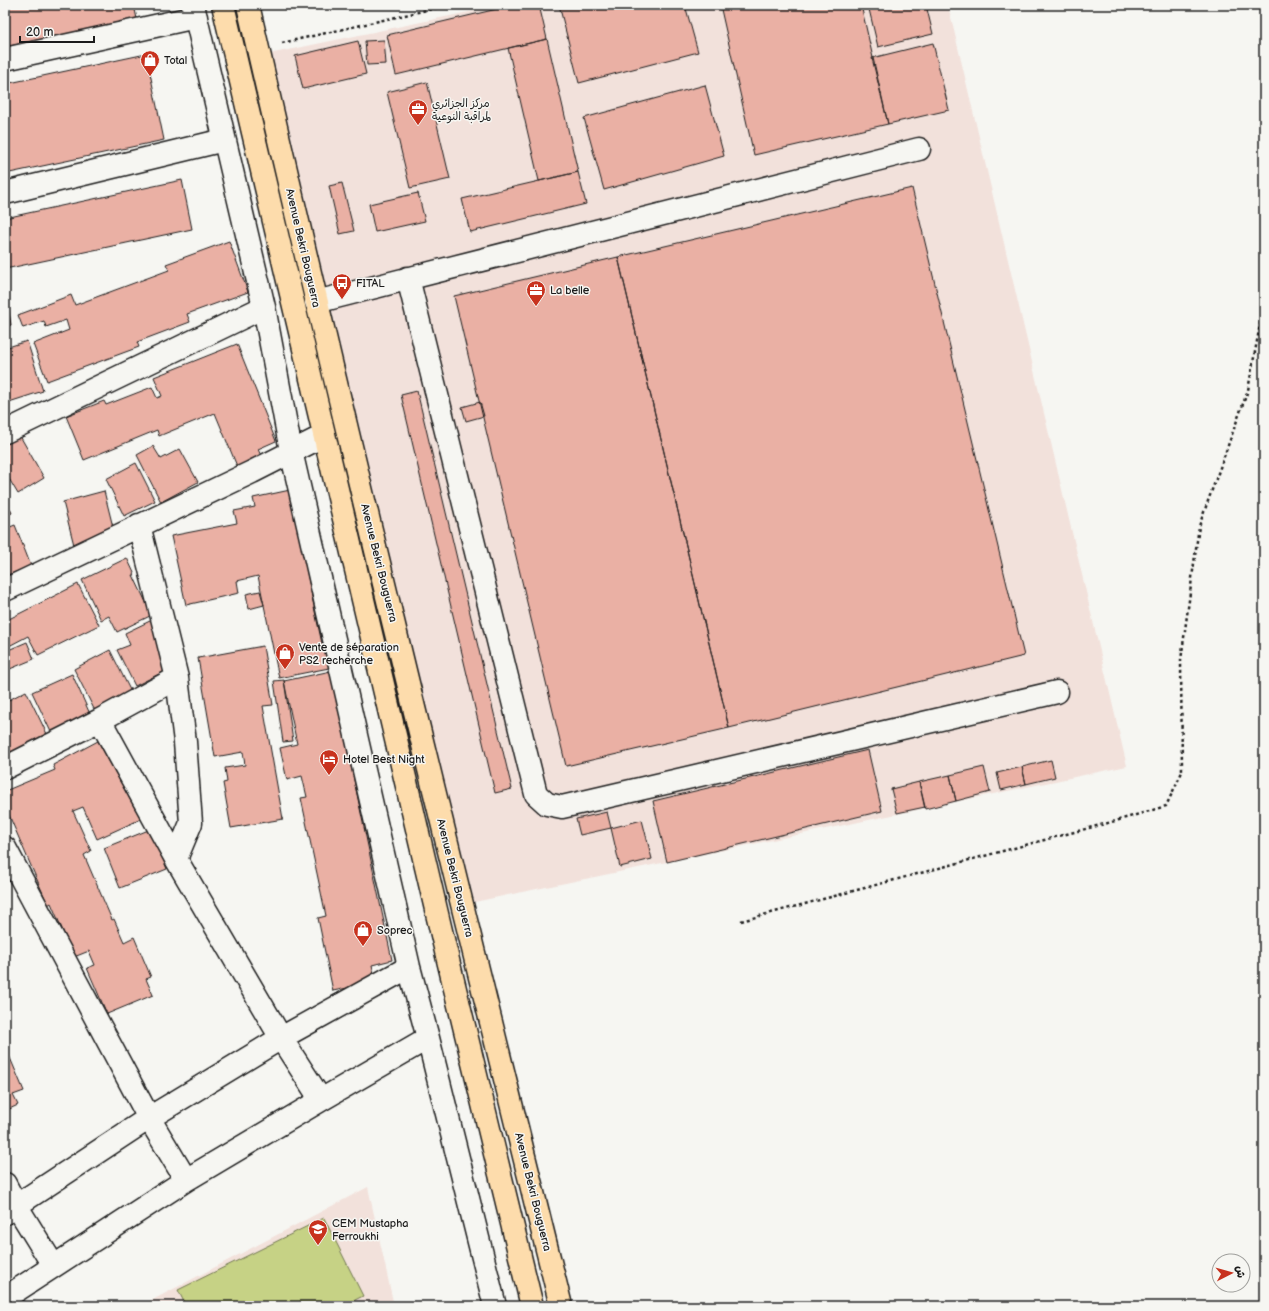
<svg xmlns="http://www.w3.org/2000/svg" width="1269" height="1311" viewBox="0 0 1269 1311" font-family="'Balsamiq Sans','Playpen Sans Arabic',sans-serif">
	<rect width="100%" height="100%" fill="#f6f6f2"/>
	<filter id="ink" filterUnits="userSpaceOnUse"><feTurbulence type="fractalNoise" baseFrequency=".025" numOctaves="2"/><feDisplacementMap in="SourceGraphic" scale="8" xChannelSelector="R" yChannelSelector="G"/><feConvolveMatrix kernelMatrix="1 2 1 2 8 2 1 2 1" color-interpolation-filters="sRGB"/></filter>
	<g filter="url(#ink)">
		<path fill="#f2e1db" d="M 502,5 L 948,5 L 1127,766 L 465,904 L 269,54 Z
			M 368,1187 L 394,1306 L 141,1306 Z"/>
		<path fill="#c6d285" stroke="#717750" d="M 324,1218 L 363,1296 L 343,1306 L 186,1306 L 178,1290 Z"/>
		<path fill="#eab0a4" stroke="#1c1c1c" d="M 5,5 L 134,5 L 137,19 L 5,47 Z
			M 514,5 L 539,5 L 547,39 L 396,75 L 387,35 Z
			M 559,5 L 685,5 L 698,52 L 579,83 Z
			M 720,5 L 861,5 L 888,124 L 754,155 Z
			M 868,5 L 926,5 L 933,34 L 878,47 Z
			M 547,39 L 578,172 L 539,181 L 508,48 Z
			M 384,40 L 386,64 L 367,65 L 365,41 Z
			M 358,41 L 366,74 L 303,89 L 295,56 Z
			M 933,43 L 949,110 L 888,124 L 872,58 Z
			M 146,54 L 164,140 L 5,174 L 5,84 Z
			M 427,82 L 450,179 L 410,188 L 387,92 Z
			M 705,85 L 724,156 L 604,190 L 584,118 Z
			M 578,172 L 586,204 L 470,232 L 462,199 Z
			M 182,180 L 192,229 L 5,269 L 5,218 Z
			M 342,183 L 354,231 L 340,234 L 329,186 Z
			M 912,188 L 1024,656 L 729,728 L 618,257 Z
			M 418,193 L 425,221 L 375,232 L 369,204 Z
			M 229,241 L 248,292 L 187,314 L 190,322 L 137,342 L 139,347 L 47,381 L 33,344 L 69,330 L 66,320 L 46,327 L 44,321 L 23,328 L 18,315 L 71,295 L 75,305 L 169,270 L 166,264 Z
			M 618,257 L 729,728 L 566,766 L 454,296 Z
			M 5,287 L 11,325 L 5,326 Z
			M 27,341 L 43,391 L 6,403 L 5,348 Z
			M 237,344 L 276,441 L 258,449 L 263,461 L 239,471 L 215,413 L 159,436 L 157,430 L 84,460 L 66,416 L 104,401 L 106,405 L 152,387 L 157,398 L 162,396 L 154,377 Z
			M 417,391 L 512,789 L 495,793 L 401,395 Z
			M 480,402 L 484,416 L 466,421 L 462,407 Z
			M 20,436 L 44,478 L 18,494 L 5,472 L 5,445 Z
			M 153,446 L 161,459 L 180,449 L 198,482 L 161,502 L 137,455 Z
			M 136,463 L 155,501 L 124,516 L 106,479 Z
			M 290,490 L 316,616 L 323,648 L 325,648 L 329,668 L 279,678 L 258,576 L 237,581 L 239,593 L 186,605 L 171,536 L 237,523 L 234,511 L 255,507 L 253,498 Z
			M 104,491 L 115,535 L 74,545 L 63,502 Z
			M 5,498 L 12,513 L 5,516 Z
			M 15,525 L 31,566 L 5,576 L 5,529 Z
			M 127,558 L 135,575 L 133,575 L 152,615 L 117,632 L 109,616 L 101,620 L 82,580 Z
			M 78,584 L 99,625 L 38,655 L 28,636 L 9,646 L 5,639 L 5,621 Z
			M 260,591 L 264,605 L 249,609 L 246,594 Z
			M 152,620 L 169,669 L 135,686 L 117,650 L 130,645 L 125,633 Z
			M 27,642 L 34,659 L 5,671 L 5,649 L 6,651 Z
			M 263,646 L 273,705 L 263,706 L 283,819 L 231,828 L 223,783 L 227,782 L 225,768 L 245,765 L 243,752 L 215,757 L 198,658 Z
			M 110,650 L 131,692 L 95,711 L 74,669 Z
			M 331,671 L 392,960 L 372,965 L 376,982 L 333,991 L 318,918 L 326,916 L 301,798 L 307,797 L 302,776 L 287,780 L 280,748 L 297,744 L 284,681 Z
			M 72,674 L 90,714 L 51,732 L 32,692 Z
			M 284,680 L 293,741 L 283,742 L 274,681 Z
			M 26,691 L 47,734 L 10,753 L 5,744 L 5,702 Z
			M 98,741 L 141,819 L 97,839 L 83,807 L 73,811 L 91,851 L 84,855 L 112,920 L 114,919 L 124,942 L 134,937 L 151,977 L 146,979 L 153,995 L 107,1014 L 87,968 L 95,965 L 89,951 L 74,957 L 51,903 L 48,905 L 5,806 L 5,791 L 55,770 L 53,765 Z
			M 868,750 L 882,811 L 667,862 L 653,801 Z
			M 1051,760 L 1055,777 L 1026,784 L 1022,767 Z
			M 984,767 L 990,792 L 956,801 L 950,775 Z
			M 1022,767 L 1026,784 L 1001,790 L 997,773 Z
			M 950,775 L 956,801 L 925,809 L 919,782 Z
			M 919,782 L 925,807 L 897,813 L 891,789 Z
			M 607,812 L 611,828 L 580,835 L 576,819 Z
			M 642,820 L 652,859 L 620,867 L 611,828 Z
			M 151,829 L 167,869 L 120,888 L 104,848 Z
			M 5,1046 L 24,1091 L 13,1095 L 18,1105 L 5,1111 Z"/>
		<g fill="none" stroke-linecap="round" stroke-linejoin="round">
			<defs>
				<path id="minor" d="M 193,5 L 264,307 L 291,451 L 409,967 L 428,1038 L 495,1306
					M 5,59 L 196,17
					M 5,193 L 224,140
					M 408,278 L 536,794 L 547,804 L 562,807 L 1057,692
					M 316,302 L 919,149
					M 5,432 L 264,307
					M 139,525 L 177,678 L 185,742 L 191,823 L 176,859 L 281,1038 L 321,1100
					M 5,590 L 252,472 L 323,436
					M 100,720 L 176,859
					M 5,768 L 100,720 L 177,678
					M 5,848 L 149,1118 L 186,1180
					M 5,1184 L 16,1205 L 53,1265
					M 5,1213 L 149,1118 L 281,1038 L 409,967
					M 5,1298 L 186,1180 L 321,1100 L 428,1038"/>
				<path id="highway" d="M 223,5 C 323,439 426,873 532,1306
					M 248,5 C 347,440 454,873 561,1306"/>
			</defs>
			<use href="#minor" stroke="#1c1c1c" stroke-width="25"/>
			<use href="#highway" stroke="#1c1c1c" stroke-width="25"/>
			<path stroke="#1c1c1c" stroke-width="2.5" stroke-dasharray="3 3" stroke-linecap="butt" d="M 282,43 L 449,5
				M 741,921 L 1119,820 L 1166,806 L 1182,772 L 1181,660 L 1199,526 L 1248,390 L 1264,303"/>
			<use href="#minor" stroke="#f6f6f2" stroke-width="22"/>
			<use href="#highway" stroke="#fddcac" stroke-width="22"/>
		</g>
	</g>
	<defs>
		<symbol id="shop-pin" viewBox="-11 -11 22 30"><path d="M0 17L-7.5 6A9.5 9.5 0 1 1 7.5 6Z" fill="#c8321e" stroke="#f6f6f2"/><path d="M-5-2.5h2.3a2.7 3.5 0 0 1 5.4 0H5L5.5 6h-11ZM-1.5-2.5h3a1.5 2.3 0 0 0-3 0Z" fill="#fff"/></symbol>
		<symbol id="office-pin" viewBox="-11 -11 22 30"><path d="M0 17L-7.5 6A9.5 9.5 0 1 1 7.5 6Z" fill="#c8321e" stroke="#f6f6f2"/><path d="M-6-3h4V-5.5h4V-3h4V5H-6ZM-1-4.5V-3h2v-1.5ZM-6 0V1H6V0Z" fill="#fff"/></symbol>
		<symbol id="bus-pin" viewBox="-11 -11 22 30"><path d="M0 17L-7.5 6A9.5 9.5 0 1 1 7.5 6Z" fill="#c8321e" stroke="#f6f6f2"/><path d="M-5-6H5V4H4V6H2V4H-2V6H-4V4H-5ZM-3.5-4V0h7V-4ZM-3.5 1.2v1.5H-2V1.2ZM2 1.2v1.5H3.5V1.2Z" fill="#fff"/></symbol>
		<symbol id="hotel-pin" viewBox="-11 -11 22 30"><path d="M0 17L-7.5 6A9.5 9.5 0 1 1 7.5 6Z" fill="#c8321e" stroke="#f6f6f2"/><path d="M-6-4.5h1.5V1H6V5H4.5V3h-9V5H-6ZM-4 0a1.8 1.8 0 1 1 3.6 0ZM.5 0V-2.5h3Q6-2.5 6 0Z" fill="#fff"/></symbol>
		<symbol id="school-pin" viewBox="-11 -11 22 30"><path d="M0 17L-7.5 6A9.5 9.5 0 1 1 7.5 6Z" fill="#c8321e" stroke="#f6f6f2"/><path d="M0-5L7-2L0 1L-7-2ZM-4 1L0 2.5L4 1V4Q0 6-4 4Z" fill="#fff"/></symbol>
	</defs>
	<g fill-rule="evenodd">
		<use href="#shop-pin" x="139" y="49" width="22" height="30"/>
		<use href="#office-pin" x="407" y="98" width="22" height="30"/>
		<use href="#bus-pin" x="331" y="272" width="22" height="30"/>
		<use href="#office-pin" x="525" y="279" width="22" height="30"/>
		<use href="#shop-pin" x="274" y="642" width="22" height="30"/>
		<use href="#hotel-pin" x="318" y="748" width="22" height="30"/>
		<use href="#shop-pin" x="352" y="919" width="22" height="30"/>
		<use href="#school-pin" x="307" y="1218" width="22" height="30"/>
	</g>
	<g text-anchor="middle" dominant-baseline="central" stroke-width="3" stroke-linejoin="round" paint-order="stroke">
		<g font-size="11" fill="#1c1c1c" stroke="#f6f6f2" text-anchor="start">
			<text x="164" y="60">Total</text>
			<text x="432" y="103">مركز الجزائري<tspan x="432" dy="13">لمراقبة النوعية</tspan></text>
			<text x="356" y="283">FITAL</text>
			<text x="550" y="290">La belle</text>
			<text x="299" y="647">Vente de séparation<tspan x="299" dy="13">PS2 recherche</tspan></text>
			<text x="343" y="759">Hotel Best Night</text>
			<text x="377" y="930">Soprec</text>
			<text x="332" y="1223">CEM Mustapha<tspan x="332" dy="13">Ferroukhi</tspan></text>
		</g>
		<g font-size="11" fill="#1c1c1c" stroke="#f6f6f2">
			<text transform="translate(303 248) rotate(77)">Avenue Bekri Bouguerra</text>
			<text transform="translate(379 563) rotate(76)">Avenue Bekri Bouguerra</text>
			<text transform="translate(455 878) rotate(76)">Avenue Bekri Bouguerra</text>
			<text transform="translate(533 1192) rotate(76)">Avenue Bekri Bouguerra</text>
		</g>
	</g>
	<rect width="1269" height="1311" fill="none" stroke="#f6f6f2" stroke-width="20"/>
	<rect x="10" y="10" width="1249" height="1291" fill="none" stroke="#1c1c1c" stroke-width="1.5" filter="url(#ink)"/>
	<g transform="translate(1231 1273) rotate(84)"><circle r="19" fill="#f6f6f2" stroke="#9f9f9c"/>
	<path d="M0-3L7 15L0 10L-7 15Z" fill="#c8321e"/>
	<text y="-6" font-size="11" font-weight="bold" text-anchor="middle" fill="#1c1c1c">ش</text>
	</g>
	<path d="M20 36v6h74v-6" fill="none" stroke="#1c1c1c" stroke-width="2"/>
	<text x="26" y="36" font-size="12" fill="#1c1c1c" stroke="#f6f6f2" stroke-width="3" paint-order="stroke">20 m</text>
</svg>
